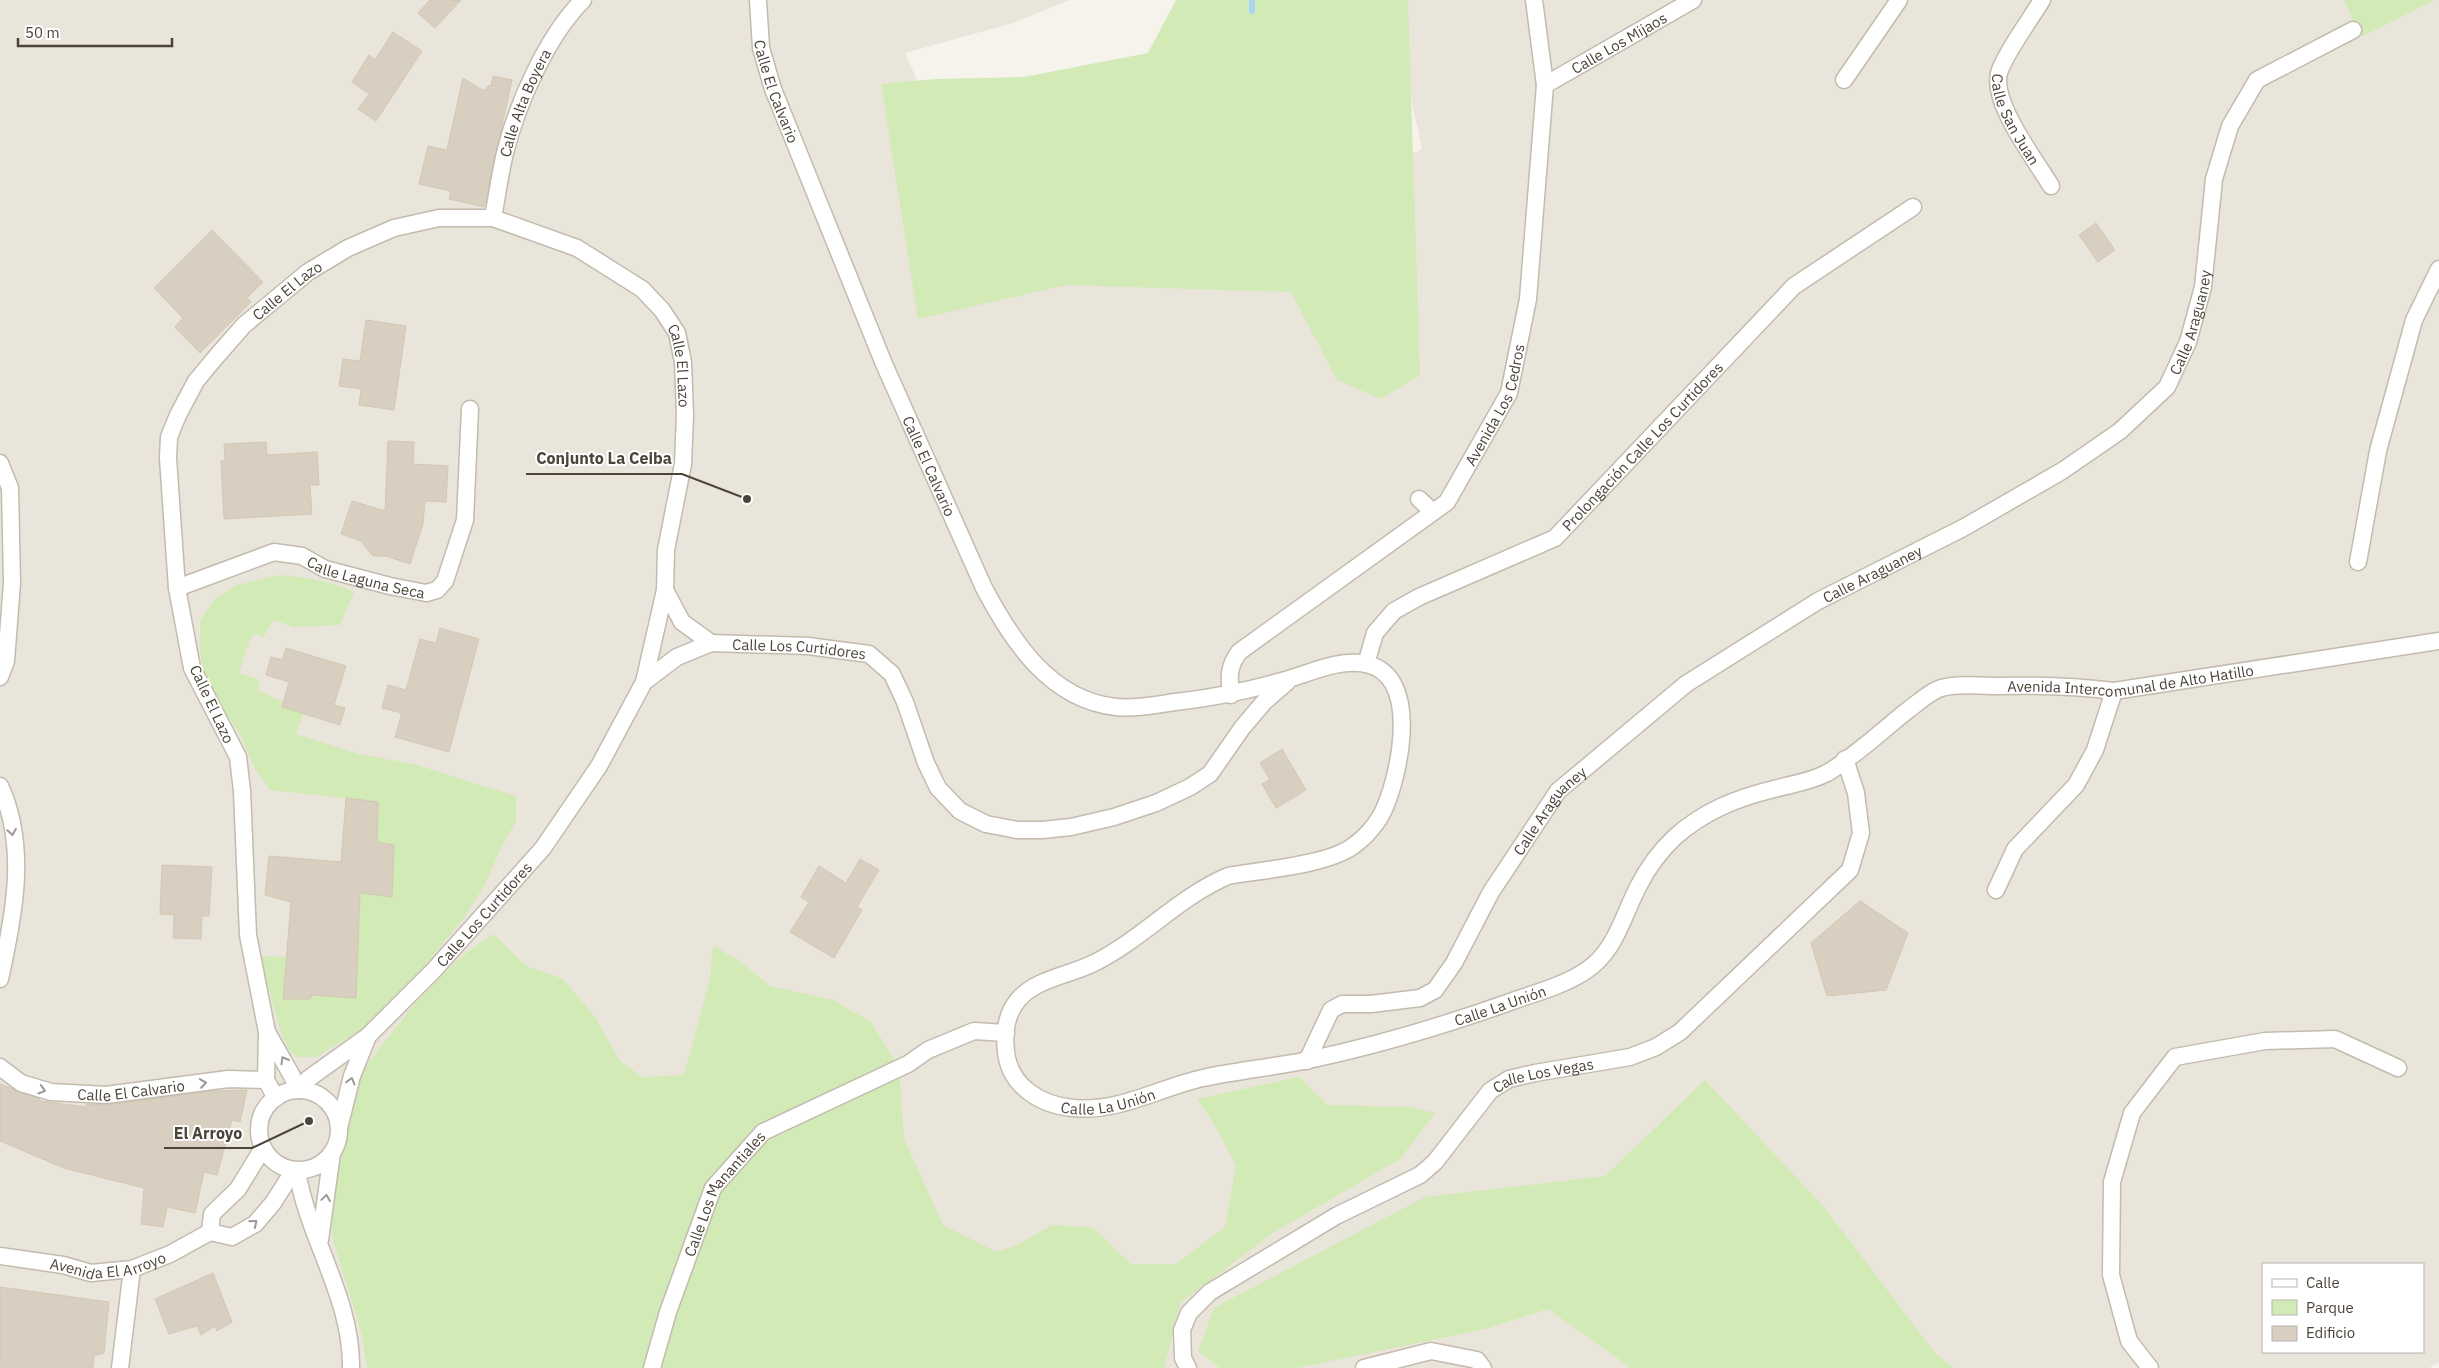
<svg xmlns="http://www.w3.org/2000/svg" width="2439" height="1368" viewBox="0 0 2439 1368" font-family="'IBM Plex Sans',sans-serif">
	<rect width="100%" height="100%" fill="#f6f3ec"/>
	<path fill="#eae5da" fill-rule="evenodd" d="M 0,0 L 1069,0 L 1016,22 L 905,53 L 1012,293 L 1334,191 L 1422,149 L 1390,0 L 2439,0 L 2439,1363 L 2429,1368 L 0,1368 ZM 2263,1264 L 2423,1264 L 2423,1352 L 2263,1352 Z"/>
	<path fill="#d2eab5" d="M 1176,0 L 1408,0 L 1420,375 L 1381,399 L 1337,380 L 1291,292 L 1066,285 L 918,319 L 881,84 L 936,79 L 1024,77 L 1148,53 Z
		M 2344,0 L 2434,0 L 2361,37 Z
		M 279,575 C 305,577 330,581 354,592 L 340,625 L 294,627 L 274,620 L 263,637 L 256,633 L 250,639 L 239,673 L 260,680 L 258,691 L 305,711 L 296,734 L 359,754 L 413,764 L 516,796 L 516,821 L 501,848 L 484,886 L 463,919 L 422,969 L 392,1003 L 366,1027 L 316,1057 L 297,1057 L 288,1049 L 279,1026 L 260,956 L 286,957 L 283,999 L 310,999 L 312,995 L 356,998 L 360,893 L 392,896 L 394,845 L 377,842 L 378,802 L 270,790 L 255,769 L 239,732 L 205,686 L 200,650 L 200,620 L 214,600 L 234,586 Z
		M 494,934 L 526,966 L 563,979 L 596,1018 L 619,1060 L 642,1077 L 684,1075 L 710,979 L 713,945 L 743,964 L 770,986 L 833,1000 L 871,1022 L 899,1067 L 904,1139 L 943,1225 L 997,1252 L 1017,1245 L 1052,1225 L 1093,1228 L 1131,1264 L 1176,1264 L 1225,1227 L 1236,1165 L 1210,1117 L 1197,1099 L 1299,1077 L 1328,1105 L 1411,1107 L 1435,1113 L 1400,1159 L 1273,1233 L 1181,1302 L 1164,1368 L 367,1368 L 362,1335 L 332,1236 L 334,1177 L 352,1101 L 366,1066 L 408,1012 L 445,972 L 466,953 Z
		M 1705,1080 L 1824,1207 L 1935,1353 L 1953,1368 L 1631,1368 L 1548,1309 L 1485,1329 L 1297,1368 L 1220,1368 L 1198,1351 L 1214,1308 L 1425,1197 L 1605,1176 Z"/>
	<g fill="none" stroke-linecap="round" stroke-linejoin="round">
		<path stroke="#a9d4f2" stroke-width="6" d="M 1252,0 L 1252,11"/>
	</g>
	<path fill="#d8cfc1" stroke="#d3c7b4" d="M 430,0 L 461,0 L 435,28 L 418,13 Z
		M 393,32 L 422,51 L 376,121 L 358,109 L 369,94 L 352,82 L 369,55 L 375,60 Z
		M 493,76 L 512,80 L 484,207 L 449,199 L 451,191 L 419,184 L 428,146 L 447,150 L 463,78 L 484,91 L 489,85 L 491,86 Z
		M 2096,223 L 2115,250 L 2098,262 L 2079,235 Z
		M 212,230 L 263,282 L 247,298 L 251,302 L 200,353 L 175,327 L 183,318 L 154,288 Z
		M 366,320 L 406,326 L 394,410 L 359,405 L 361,389 L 339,386 L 343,359 L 360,361 Z
		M 388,441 L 414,442 L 413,464 L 448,466 L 446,502 L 425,501 L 423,524 L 410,564 L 386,556 L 373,556 L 361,541 L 341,534 L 352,501 L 385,511 Z
		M 266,442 L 267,455 L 317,452 L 319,485 L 310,485 L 312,514 L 224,519 L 221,461 L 225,461 L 224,444 Z
		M 440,628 L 479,639 L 449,752 L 395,737 L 402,713 L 382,708 L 388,685 L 406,690 L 420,639 L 436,643 Z
		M 286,648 L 346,666 L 334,705 L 345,708 L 340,725 L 282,707 L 289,682 L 266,675 L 271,657 L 282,660 Z
		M 1282,749 L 1306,790 L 1276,808 L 1262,784 L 1270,780 L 1260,763 Z
		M 346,798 L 378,802 L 377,842 L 394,845 L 392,897 L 360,893 L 356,998 L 312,995 L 310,999 L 283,999 L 291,902 L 265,895 L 269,856 L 341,862 Z
		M 860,859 L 879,870 L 857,907 L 862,910 L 834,958 L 790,932 L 809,902 L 801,897 L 819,866 L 846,883 Z
		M 162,865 L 212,867 L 209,916 L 202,916 L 201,939 L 173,938 L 174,915 L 160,914 Z
		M 1860,901 L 1908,933 L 1886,990 L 1827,996 L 1811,943 Z
		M 0,1084 L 40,1099 L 40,1101 L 86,1107 L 87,1104 L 107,1105 L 213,1091 L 247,1090 L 240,1122 L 232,1120 L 217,1175 L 204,1172 L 195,1213 L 167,1207 L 163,1227 L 141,1224 L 144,1188 L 64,1168 L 0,1141 Z
		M 213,1273 L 232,1322 L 217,1331 L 215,1326 L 201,1335 L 197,1326 L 169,1334 L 155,1299 Z
		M 0,1287 L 109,1302 L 104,1353 L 94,1356 L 93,1368 L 0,1368 Z"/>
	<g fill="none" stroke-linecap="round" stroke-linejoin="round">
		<defs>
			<g id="street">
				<path id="s1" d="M 758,0 L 761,48 L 773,89 L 884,364 L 984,588 C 1012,641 1050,700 1116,707 C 1135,709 1155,705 1175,702 C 1212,698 1246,691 1282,681 C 1308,674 1339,658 1366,664 C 1421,675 1400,772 1385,807 C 1379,822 1366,837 1353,846 C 1328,865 1261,870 1228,876 C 1179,897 1143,938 1096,962 C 1072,975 1036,978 1018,1000 C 1006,1014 1004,1034 1006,1052 C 1010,1087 1041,1105 1073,1108 C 1118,1113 1161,1087 1203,1078 C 1239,1070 1277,1067 1313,1059 C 1378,1045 1448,1024 1510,1002 C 1535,993 1562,986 1584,972 C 1615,953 1622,918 1638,887 C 1647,869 1660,851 1675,837 C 1704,811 1737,798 1774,789 C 1792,784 1810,782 1827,773 C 1853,758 1884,729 1908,710 C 1918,703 1929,692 1941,688 C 1959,683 1978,686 1996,686 C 2036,685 2074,686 2114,691 L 2439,641"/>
				<path id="s2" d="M 2042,0 C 2030,20 2008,49 2000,70 C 1988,99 2035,159 2051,186"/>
				<path d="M 1844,80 L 1899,0"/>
				<path id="s3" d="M 1545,85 L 1693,0"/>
				<path id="s4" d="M 493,218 C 497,196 500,174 505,153 C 517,104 547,36 583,0"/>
				<path d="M 0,463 L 10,488 L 12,583 L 6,661 L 0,677"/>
				<path d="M 1419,499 L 1433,512"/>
				<path d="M 2358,562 L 2378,451 L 2414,320 L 2439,269"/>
				<path id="s5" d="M 177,588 L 274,552 L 302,556 L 325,569 L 390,586 L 426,593 L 437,590 L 445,581 L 465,520 L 470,409"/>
				<path d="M 665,590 L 682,622 L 711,643"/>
				<path id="s6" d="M 1366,664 L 1375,633 L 1394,611 L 1419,597 L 1555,538 L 1794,286 L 1913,207"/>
				<path id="s7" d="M 1231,695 C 1229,677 1228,667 1239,652 L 1447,502 L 1509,393 L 1528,299 L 1545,85 L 1534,0"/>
				<path d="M 0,786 C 28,846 14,916 0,979"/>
				<path d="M 1996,890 L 2015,849 L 2076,785 L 2095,750 L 2114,691"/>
				<path d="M 267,1032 L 292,1076 L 298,1090"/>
				<path id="s8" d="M 1307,1061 L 1331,1010 L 1342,1004 L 1371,1004 L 1420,998 L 1435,990 L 1454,963 L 1491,892 L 1558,791 L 1686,684 L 1818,601 L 1963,528 L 2062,471 L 2120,431 L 2167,387 L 2188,342 L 2203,287 L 2214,179 L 2230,126 L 2257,80 L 2353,30"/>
				<path id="s9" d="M 0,1067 L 21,1083 L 51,1092 L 106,1095 L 228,1079 L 266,1080"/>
				<path id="s10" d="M 301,1090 L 308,1079 L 368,1036 L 433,971 L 543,848 L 599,766 L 644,682 L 677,657 L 711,643 L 808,646 L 869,654 L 892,674 L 905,702 L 926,763 L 938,788 L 960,811 L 986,824 L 1017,830 L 1042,830 L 1071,827 L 1114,817 L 1156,803 L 1190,787 L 1210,774 L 1242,728 L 1264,702 L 1287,682"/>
				<circle cx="299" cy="1130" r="40"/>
				<path id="s11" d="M 276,1098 L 266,1080 L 267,1032 L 248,935 L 242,791 L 238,757 L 192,668 L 177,588 L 168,458 L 169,437 L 178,415 L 196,381 L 216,357 L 244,325 L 279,296 L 308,272 L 348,248 L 394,228 L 439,218 L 493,218 L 577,248 L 642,289 L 662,310 L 677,333 L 683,362 L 685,415 L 683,464 L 666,550 L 665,590 L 644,682"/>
				<path d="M 339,1128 L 352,1076 L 368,1036"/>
				<path d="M 297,1171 C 308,1238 352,1298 351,1368"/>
				<path d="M 210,1232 L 212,1214 L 238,1189 L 263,1148"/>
				<path d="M 320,1240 L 332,1153"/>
				<path id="s12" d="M 0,1256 L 63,1265 L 91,1273 L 132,1269 L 170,1254 L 210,1232 L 232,1237 L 255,1224 L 273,1203 L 294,1170"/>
				<path d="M 120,1368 L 132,1269"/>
				<path id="s13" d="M 652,1368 L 668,1312 L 713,1188 L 763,1132 L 908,1064 L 928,1050 L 974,1031 L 1006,1033"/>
				<path id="s14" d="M 1188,1368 L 1183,1358 L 1182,1330 L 1189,1313 L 1210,1292 L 1336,1216 L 1420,1175 L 1435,1162 L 1490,1091 L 1509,1079 L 1535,1073 L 1630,1057 L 1656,1047 L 1680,1032 L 1850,870 L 1861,833 L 1856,793 L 1845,759"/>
				<path d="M 1364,1368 L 1431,1351 L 1477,1360 L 1483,1368"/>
				<path d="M 2150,1368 L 2129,1341 L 2111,1275 L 2112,1182 L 2132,1113 L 2175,1057 L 2265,1041 L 2335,1039 L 2398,1068"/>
			</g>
		</defs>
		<use href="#street" stroke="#c2bbae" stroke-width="19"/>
		<use href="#street" stroke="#fff" stroke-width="16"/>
	</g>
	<defs><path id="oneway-chevron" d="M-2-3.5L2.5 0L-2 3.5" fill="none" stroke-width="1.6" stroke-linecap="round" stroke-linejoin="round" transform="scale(1.25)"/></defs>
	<g stroke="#9c9892">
		<use href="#oneway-chevron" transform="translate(12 832) rotate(81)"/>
		<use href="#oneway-chevron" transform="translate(284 1060) rotate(-120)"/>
		<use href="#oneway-chevron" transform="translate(351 1081) rotate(-75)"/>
		<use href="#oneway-chevron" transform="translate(203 1083) rotate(-8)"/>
		<use href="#oneway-chevron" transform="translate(42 1090) rotate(17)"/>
		<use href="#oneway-chevron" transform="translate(326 1198) rotate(-82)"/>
		<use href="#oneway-chevron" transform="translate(254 1223) rotate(-40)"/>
	</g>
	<g text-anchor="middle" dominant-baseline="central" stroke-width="4" stroke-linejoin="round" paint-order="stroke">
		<g font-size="15" fill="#4b4439" stroke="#fff">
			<text stroke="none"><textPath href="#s3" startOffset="85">Calle Los Mijaos</textPath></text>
			<text stroke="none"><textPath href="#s1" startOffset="94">Calle El Calvario</textPath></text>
			<text stroke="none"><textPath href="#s4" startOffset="120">Calle Alta Boyera</textPath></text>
			<text stroke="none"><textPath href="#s2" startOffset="135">Calle San Juan</textPath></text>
			<text stroke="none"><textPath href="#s11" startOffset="870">Calle El Lazo</textPath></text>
			<text stroke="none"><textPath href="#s8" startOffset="1202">Calle Araguaney</textPath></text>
			<text stroke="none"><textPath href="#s11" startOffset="1350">Calle El Lazo</textPath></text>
			<text stroke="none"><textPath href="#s7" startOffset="411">Avenida Los Cedros</textPath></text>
			<text stroke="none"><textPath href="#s6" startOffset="365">Prolongación Calle Los Curtidores</textPath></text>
			<text stroke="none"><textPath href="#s1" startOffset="499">Calle El Calvario</textPath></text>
			<text stroke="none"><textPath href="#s5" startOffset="200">Calle Laguna Seca</textPath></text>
			<text stroke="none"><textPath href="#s8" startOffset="782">Calle Araguaney</textPath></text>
			<text stroke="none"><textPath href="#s10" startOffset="705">Calle Los Curtidores</textPath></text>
			<text stroke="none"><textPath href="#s1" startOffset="3006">Avenida Intercomunal de Alto Hatillo</textPath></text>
			<text transform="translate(212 704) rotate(65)">Calle El Lazo</text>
			<text stroke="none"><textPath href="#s8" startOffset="378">Calle Araguaney</textPath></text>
			<text stroke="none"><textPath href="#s10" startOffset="255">Calle Los Curtidores</textPath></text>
			<text stroke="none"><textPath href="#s1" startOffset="2251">Calle La Unión</textPath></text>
			<text stroke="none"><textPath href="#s14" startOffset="494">Calle Los Vegas</textPath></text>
			<text stroke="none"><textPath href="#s9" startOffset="138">Calle El Calvario</textPath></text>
			<text stroke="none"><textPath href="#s1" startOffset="1846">Calle La Unión</textPath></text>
			<text stroke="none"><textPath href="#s13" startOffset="191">Calle Los Manantiales</textPath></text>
			<text stroke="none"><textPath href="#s12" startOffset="110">Avenida El Arroyo</textPath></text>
		</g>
	</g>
	<path fill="none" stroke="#4b4439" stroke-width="2" d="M747 499L682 474H526M309 1121L252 1148H164"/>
	<g fill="#4b4439" stroke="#fff" stroke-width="2">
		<circle cx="747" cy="499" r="5"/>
		<circle cx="309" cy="1121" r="5"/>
	</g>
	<g font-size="16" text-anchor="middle" font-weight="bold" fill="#4b4439" stroke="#fff" stroke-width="4" stroke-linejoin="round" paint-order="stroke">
		<text x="604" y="464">Conjunto La Ceiba</text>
		<text x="208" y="1139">El Arroyo</text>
	</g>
	<rect x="2262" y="1263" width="162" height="90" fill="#ffffff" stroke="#b7b4b0"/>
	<rect x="2272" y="1279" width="25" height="8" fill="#ffffff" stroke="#b7b4b0"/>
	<text x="2306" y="1288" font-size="15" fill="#4b4439">Calle</text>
	<rect x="2272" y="1300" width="25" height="15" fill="#d2eab5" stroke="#b7b4b0"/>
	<text x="2306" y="1313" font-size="15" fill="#4b4439">Parque</text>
	<rect x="2272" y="1326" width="25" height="15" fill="#d8cfc1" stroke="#b7b4b0"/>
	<text x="2306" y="1338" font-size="15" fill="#4b4439">Edificio</text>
	<path d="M18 38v8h154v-8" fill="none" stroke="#4b4439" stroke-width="2.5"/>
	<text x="25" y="38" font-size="15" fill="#4b4439" stroke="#ffffff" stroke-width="4" paint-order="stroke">50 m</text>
</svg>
